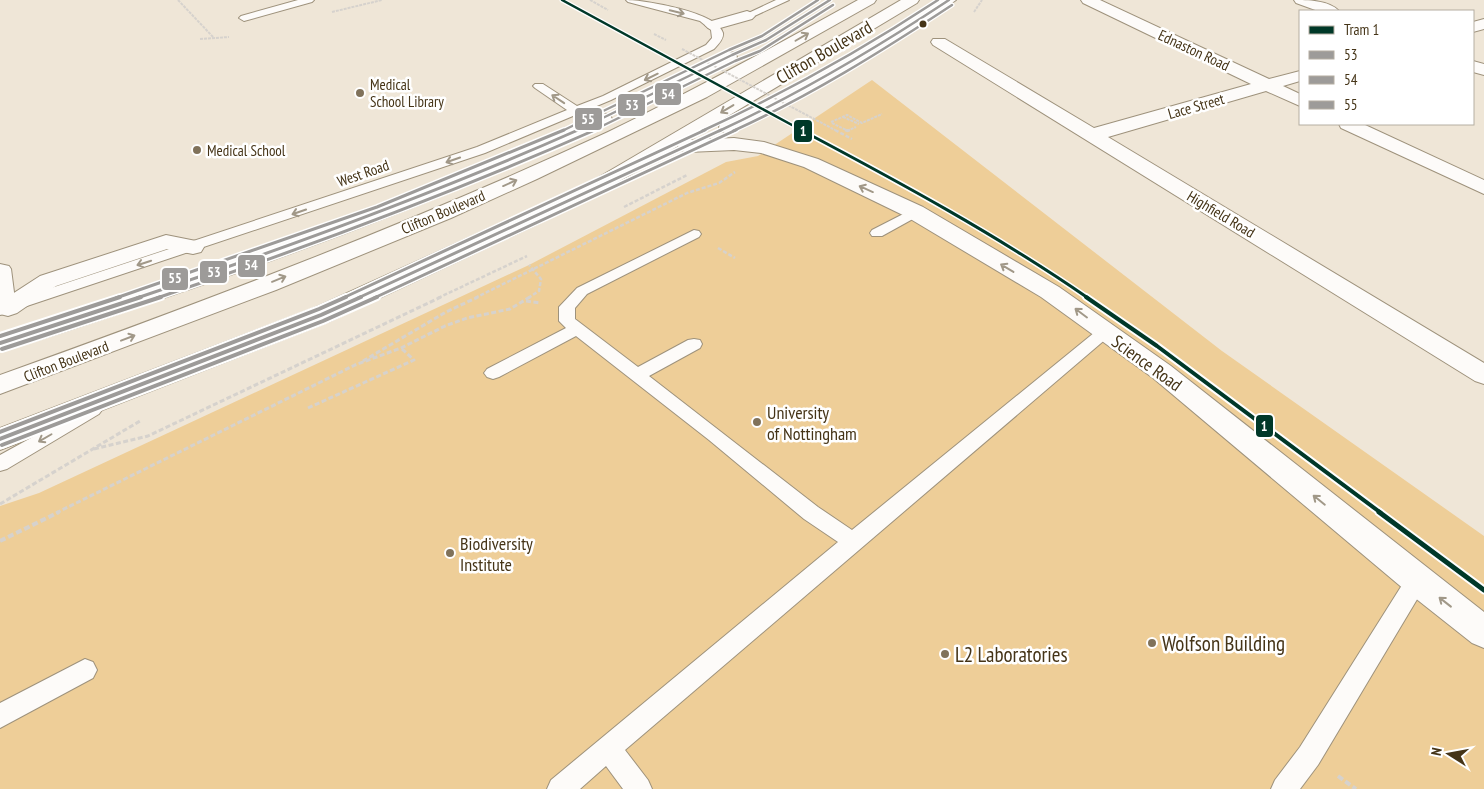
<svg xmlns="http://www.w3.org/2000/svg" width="1484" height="789" viewBox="0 0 1484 789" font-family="'PT Sans Narrow',sans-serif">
	<rect width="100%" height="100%" fill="#efe6d7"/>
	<path fill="#eece98" d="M 872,80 L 1222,351 L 1484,536 L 1484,789 L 0,789 L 0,506 L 39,493 L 529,265 L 726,162 L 758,156 Z"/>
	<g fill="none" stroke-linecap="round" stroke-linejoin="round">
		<defs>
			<path id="service" d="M 298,0 L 314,0 L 312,2 L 244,21 L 239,18 L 241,16 Z
				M 626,0 C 644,0 718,12 723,33 C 724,39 718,45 714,49 L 611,100 L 485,153 L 0,315 L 0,264 L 9,266 L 11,269 L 15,300 L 477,147 L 567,110 L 535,88 L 533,86 L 535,84 L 543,84 L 577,106 L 603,96 L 706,45 L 712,38 L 711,30 L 700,21 L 628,2 Z
				M 776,0 L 789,0 L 750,18 L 744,18 L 742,16 Z
				M 915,208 L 920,209 L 922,212 L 920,215 L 882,236 L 872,236 L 870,233 L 872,230 Z
				M 694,230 L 699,231 L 701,234 L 699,237 L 587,294 L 575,308 L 575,319 L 638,367 L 688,340 L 694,339 L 700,340 L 702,344 L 700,348 L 649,376 L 818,507 L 852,530 L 1100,328 L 1106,327 L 1112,328 L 1114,332 L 625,750 L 648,780 L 652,789 L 623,789 L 606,766 L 580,789 L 547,789 L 551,780 L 838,542 L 804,519 L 709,440 L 576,336 L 499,377 L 493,379 L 487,377 L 484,373 L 487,369 L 566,328 L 559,321 L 559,307 L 577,288 Z
				M 93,404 L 99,406 L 102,410 L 99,414 L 7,469 L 0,471 L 0,455 Z
				M 1417,571 L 1425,574 L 1428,580 L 1425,586 L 1318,765 L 1300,789 L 1271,789 L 1275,780 L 1300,747 L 1409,574 Z
				M 85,659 L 93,662 L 97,670 L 93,678 L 0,728 L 0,703 Z"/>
			<path id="minor" d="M 1081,0 L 1100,0 L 1269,79 L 1300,71 L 1300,81 L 1283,86 L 1300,94 L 1300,106 L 1266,91 L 1108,137 L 1484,363 L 1484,384 L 1475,381 L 933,45 L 931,42 L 933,39 L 945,39 L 1094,128 L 1251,84 L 1083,3 Z
				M 1294,0 C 1307,0 1329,0 1339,11 L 1318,11 L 1296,3 Z
				M 747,11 L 752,13 L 755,16 L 752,19 L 713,30 L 708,28 L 705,25 L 708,22 Z
				M 1484,19 L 1484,29 L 1473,32 L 1473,22 Z
				M 1473,61 L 1484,64 L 1484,75 L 1473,72 Z
				M 1339,124 L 1363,124 L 1484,180 L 1484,194 L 1341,128 Z
				M 734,138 L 764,142 L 818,159 L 923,207 L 1059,287 L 1171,366 L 1484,612 L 1484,648 L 1472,643 L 1405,590 L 1153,378 L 1041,297 L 907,217 L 804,167 L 761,153 L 734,150 L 688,152 L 681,150 L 678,146 L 681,142 L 688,140 Z
				M 166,235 L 201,242 L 204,247 L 201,252 L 193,254 L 167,249 L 56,286 L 17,313 L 8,316 L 0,314 L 0,302 L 40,276 Z"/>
			<path id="trunk" d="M 858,0 L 876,0 L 874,3 L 707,97 L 537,179 L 451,218 L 276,290 L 0,394 L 0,375 C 206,301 410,224 608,132 C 693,91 775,46 858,0 Z
				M 901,0 L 919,0 L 917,3 L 608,188 L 535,225 L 330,321 L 0,450 L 0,428 L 312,309 L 519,215 L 594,180 Z
				M 939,0 L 956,0 L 928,20 L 847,71 L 735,131 L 728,133 L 721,131 L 719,127 L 721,123 L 835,64 Z
				M 729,52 L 735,53 L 737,57 L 735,61 L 653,102 L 647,103 L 641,102 L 638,98 L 641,94 Z
				M 603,113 L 610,115 L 612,119 L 610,123 C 472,186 331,241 187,290 C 125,311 63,334 0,351 L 0,334 L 145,288 L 298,236 L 449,179 Z"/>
		</defs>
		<use href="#service" stroke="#9e927c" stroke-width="2"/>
		<use href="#minor" stroke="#9e927c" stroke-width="2"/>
		<use href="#trunk" stroke="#9e927c" stroke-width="2"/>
		<path stroke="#d6d2cd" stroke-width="2" stroke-dasharray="3 1" stroke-linecap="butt" d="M 178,0 L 214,38
			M 590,0 L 608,10
			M 332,12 L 382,0
			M 974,12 L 982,0
			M 654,34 L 666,40
			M 200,39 L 229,37
			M 843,117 L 859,124
			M 831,122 L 847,115 L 862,123 L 882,114
			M 832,123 L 848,131
			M 847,131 L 856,127"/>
		<path stroke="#d6d2cd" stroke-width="2.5" stroke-dasharray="4 2" stroke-linecap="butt" d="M 835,130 L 852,139
			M 845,130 L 848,131
			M 847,131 L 850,130
			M 624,207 L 687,175
			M 718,248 L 735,258
			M 438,298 L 527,256
			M 475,298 L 687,193 L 719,183 L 735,172
			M 528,298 L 539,291 L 541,279 L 529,265"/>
		<path stroke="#d6d2cd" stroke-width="3" stroke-dasharray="5 2.5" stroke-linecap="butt" d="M 526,301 L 540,303
			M 363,361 L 446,312 L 478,297
			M 308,408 L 414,360 L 401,348
			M 94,449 L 148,436 L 441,297
			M 0,504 L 140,421
			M 56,513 L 355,365 L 401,348 L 445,326 L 467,318 L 510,309 L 530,297"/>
		<path stroke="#d6d2cd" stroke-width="4" stroke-dasharray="6 3" stroke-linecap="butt" d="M 0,541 L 59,512
			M 1338,776 L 1356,789"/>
		<use href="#service" fill="#fdfbf9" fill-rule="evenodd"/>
		<use href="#minor" fill="#fdfbf9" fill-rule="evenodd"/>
		<use href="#trunk" fill="#fdfbf9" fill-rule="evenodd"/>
		<path stroke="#d6d2cd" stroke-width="2" stroke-dasharray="3 1" stroke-linecap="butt" d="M 682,49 L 835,130"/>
		<defs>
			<path id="bus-1-far2" d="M 576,131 L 732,55 L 766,40 L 830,0
				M 719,131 C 799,94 875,49 949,0"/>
			<path id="bus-1-far1" d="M 137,298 C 286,248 434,194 578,130
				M 358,298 L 721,130"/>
			<path id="bus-1" d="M 0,343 L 141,297
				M 0,439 L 321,315 L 361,297"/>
			<path id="bus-2-far2" d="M 592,131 L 735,61 L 760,51 L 833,5
				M 733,131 C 810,96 882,51 952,5"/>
			<path id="bus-2-far1" d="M 157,298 C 305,248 452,193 595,130
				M 374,298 L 736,130"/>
			<path id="bus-2" d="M 2,349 L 161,297
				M 2,445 L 323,321 L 377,297"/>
			<path id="bus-3-far2" d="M 562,131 L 729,50 L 762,36 L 818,0
				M 702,131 C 785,93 862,50 938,0"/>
			<path id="bus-3-far1" d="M 116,298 L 377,207 L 564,130
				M 343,298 L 705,130"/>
			<path id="bus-3" d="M 0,336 L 120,297
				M 0,432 L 319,309 L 346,297"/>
		</defs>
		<use href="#bus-1-far2" stroke="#fff" stroke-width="5"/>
		<use href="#bus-1-far1" stroke="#fff" stroke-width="6"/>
		<use href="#bus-1" stroke="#fff" stroke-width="8"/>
		<use href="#bus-2-far2" stroke="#fff" stroke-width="5"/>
		<use href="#bus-2-far1" stroke="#fff" stroke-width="6"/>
		<use href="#bus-2" stroke="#fff" stroke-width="8"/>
		<use href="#bus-3-far2" stroke="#fff" stroke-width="5"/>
		<use href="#bus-3-far1" stroke="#fff" stroke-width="6"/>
		<use href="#bus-3" stroke="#fff" stroke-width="8"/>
		<use href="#bus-1-far2" stroke="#9d9b99" stroke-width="2.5"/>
		<use href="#bus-1-far1" stroke="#9d9b99" stroke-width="3"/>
		<use href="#bus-1" stroke="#9d9b99" stroke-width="4"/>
		<use href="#bus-2-far2" stroke="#9d9b99" stroke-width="2.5"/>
		<use href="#bus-2-far1" stroke="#9d9b99" stroke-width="3"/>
		<use href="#bus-2" stroke="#9d9b99" stroke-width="4"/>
		<use href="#bus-3-far2" stroke="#9d9b99" stroke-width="2.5"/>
		<use href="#bus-3-far1" stroke="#9d9b99" stroke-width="3"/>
		<use href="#bus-3" stroke="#9d9b99" stroke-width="4"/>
		<defs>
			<path id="tram-1-far3" d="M 562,0 L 803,131"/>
			<path id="tram-1-far2" d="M 801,130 C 899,182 997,235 1088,298"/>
			<path id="tram-1-far1" d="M 1086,297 L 1157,346 L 1381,513"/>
			<path id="tram-1" d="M 1379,512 L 1484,590"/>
		</defs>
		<use href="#tram-1-far3" stroke="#fff" stroke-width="5"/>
		<use href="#tram-1-far2" stroke="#fff" stroke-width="6"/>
		<use href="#tram-1-far1" stroke="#fff" stroke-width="8"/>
		<use href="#tram-1" stroke="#fff" stroke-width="9"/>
		<use href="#tram-1-far3" stroke="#003828" stroke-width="2.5"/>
		<use href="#tram-1-far2" stroke="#003828" stroke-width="3"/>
		<use href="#tram-1-far1" stroke="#003828" stroke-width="4"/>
		<use href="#tram-1" stroke="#003828" stroke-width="5"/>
	</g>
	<defs><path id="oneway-shaft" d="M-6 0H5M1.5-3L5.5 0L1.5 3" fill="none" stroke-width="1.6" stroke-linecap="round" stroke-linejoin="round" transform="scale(1.25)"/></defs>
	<g stroke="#a19888">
		<use href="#oneway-shaft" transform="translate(677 12) rotate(14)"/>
		<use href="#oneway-shaft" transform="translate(802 37) rotate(-30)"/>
		<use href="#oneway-shaft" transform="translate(651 77) rotate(154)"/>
		<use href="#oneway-shaft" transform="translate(558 99) rotate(-146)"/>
		<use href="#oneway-shaft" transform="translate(727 109) rotate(149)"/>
		<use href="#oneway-shaft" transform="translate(453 160) rotate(161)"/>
		<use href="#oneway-shaft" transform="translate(510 183) rotate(-24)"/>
		<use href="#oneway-shaft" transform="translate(866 189) rotate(-156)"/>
		<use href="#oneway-shaft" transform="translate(299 212) rotate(161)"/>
		<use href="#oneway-shaft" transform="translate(144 263) rotate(162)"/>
		<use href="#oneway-shaft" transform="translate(1007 268) rotate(-149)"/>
		<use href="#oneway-shaft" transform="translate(279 279) rotate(-22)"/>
		<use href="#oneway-shaft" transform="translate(1081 313) rotate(-143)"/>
		<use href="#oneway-shaft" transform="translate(128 338) rotate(-21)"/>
		<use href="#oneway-shaft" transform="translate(45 438) rotate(150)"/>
		<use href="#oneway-shaft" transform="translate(1319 500) rotate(-141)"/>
		<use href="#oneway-shaft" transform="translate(1445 602) rotate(-142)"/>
	</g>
	<circle fill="#453417" stroke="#fff" stroke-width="2" cx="923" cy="24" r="4.5"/>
	<g fill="#80725a" stroke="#fff" stroke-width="2">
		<circle cx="360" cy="93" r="5"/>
		<circle cx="197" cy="150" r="5"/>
		<circle cx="757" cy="422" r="5"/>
		<circle cx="450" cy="553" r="5"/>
		<circle cx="1152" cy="643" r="5"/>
		<circle cx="945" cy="654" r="5"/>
	</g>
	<g text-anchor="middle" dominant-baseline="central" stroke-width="5" stroke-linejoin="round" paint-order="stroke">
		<g font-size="15" fill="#453417" stroke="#fff">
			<text transform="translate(1194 50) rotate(25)">Ednaston Road</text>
			<text transform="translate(1196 106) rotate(-16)">Lace Street</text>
			<text transform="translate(363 173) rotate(-19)">West Road</text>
			<text transform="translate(443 212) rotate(-23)">Clifton Boulevard</text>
			<text transform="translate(1221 214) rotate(31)">Highfield Road</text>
			<text transform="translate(66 361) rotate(-21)">Clifton Boulevard</text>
		</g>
		<g font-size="15" fill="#453417" stroke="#fff" text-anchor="start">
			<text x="370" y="84">Medical<tspan x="370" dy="17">School Library</tspan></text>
			<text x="207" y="150">Medical School</text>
		</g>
		<g font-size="18" fill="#453417" stroke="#fff">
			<text transform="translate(824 52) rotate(-30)">Clifton Boulevard</text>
			<text transform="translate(1147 363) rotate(36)">Science Road</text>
		</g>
		<g font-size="18" fill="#453417" stroke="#fff" text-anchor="start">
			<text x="767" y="412">University<tspan x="767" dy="21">of Nottingham</tspan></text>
			<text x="460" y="543">Biodiversity<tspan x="460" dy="21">Institute</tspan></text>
		</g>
		<g font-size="21" fill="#453417" stroke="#fff" text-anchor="start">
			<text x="1162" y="643">Wolfson Building</text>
			<text x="955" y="654">L2 Laboratories</text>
		</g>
	</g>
	<g stroke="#fff" stroke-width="2">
		<rect x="654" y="82" width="28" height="24" rx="5" fill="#9d9b99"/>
		<rect x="617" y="93" width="29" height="24" rx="5" fill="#9d9b99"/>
		<rect x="574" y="107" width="29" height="24" rx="5" fill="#9d9b99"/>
		<rect x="793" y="119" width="20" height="24" rx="5" fill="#003828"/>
		<rect x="237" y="254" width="29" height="24" rx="5" fill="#9d9b99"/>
		<rect x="199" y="260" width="29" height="24" rx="5" fill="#9d9b99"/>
		<rect x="161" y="267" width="28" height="24" rx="5" fill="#9d9b99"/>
		<rect x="1255" y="414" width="19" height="24" rx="5" fill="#003828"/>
	</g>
	<g font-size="14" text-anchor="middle" font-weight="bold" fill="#fff">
		<text x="668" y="99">54</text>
		<text x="632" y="110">53</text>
		<text x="588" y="124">55</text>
		<text x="803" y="136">1</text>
		<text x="251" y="270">54</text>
		<text x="214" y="277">53</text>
		<text x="175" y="283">55</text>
		<text x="1264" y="431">1</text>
	</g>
	<rect x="1299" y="10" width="175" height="115" fill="#ffffff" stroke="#b5aea2"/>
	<rect x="1309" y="26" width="25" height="8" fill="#003828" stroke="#b5aea2"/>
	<text x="1344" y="35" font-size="15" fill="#453417">Tram 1</text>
	<rect x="1309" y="51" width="25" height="8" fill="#9d9b99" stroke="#b5aea2"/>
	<text x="1344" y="60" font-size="15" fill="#453417">53</text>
	<rect x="1309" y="76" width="25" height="8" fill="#9d9b99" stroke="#b5aea2"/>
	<text x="1344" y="85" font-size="15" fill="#453417">54</text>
	<rect x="1309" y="101" width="25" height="8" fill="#9d9b99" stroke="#b5aea2"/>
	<text x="1344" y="110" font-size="15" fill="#453417">55</text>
	<g transform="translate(1449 754) rotate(281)" stroke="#ffffff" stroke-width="4" paint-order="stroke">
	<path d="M0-4L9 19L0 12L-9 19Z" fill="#453417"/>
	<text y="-8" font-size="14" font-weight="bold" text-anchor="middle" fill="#453417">N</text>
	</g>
</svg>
